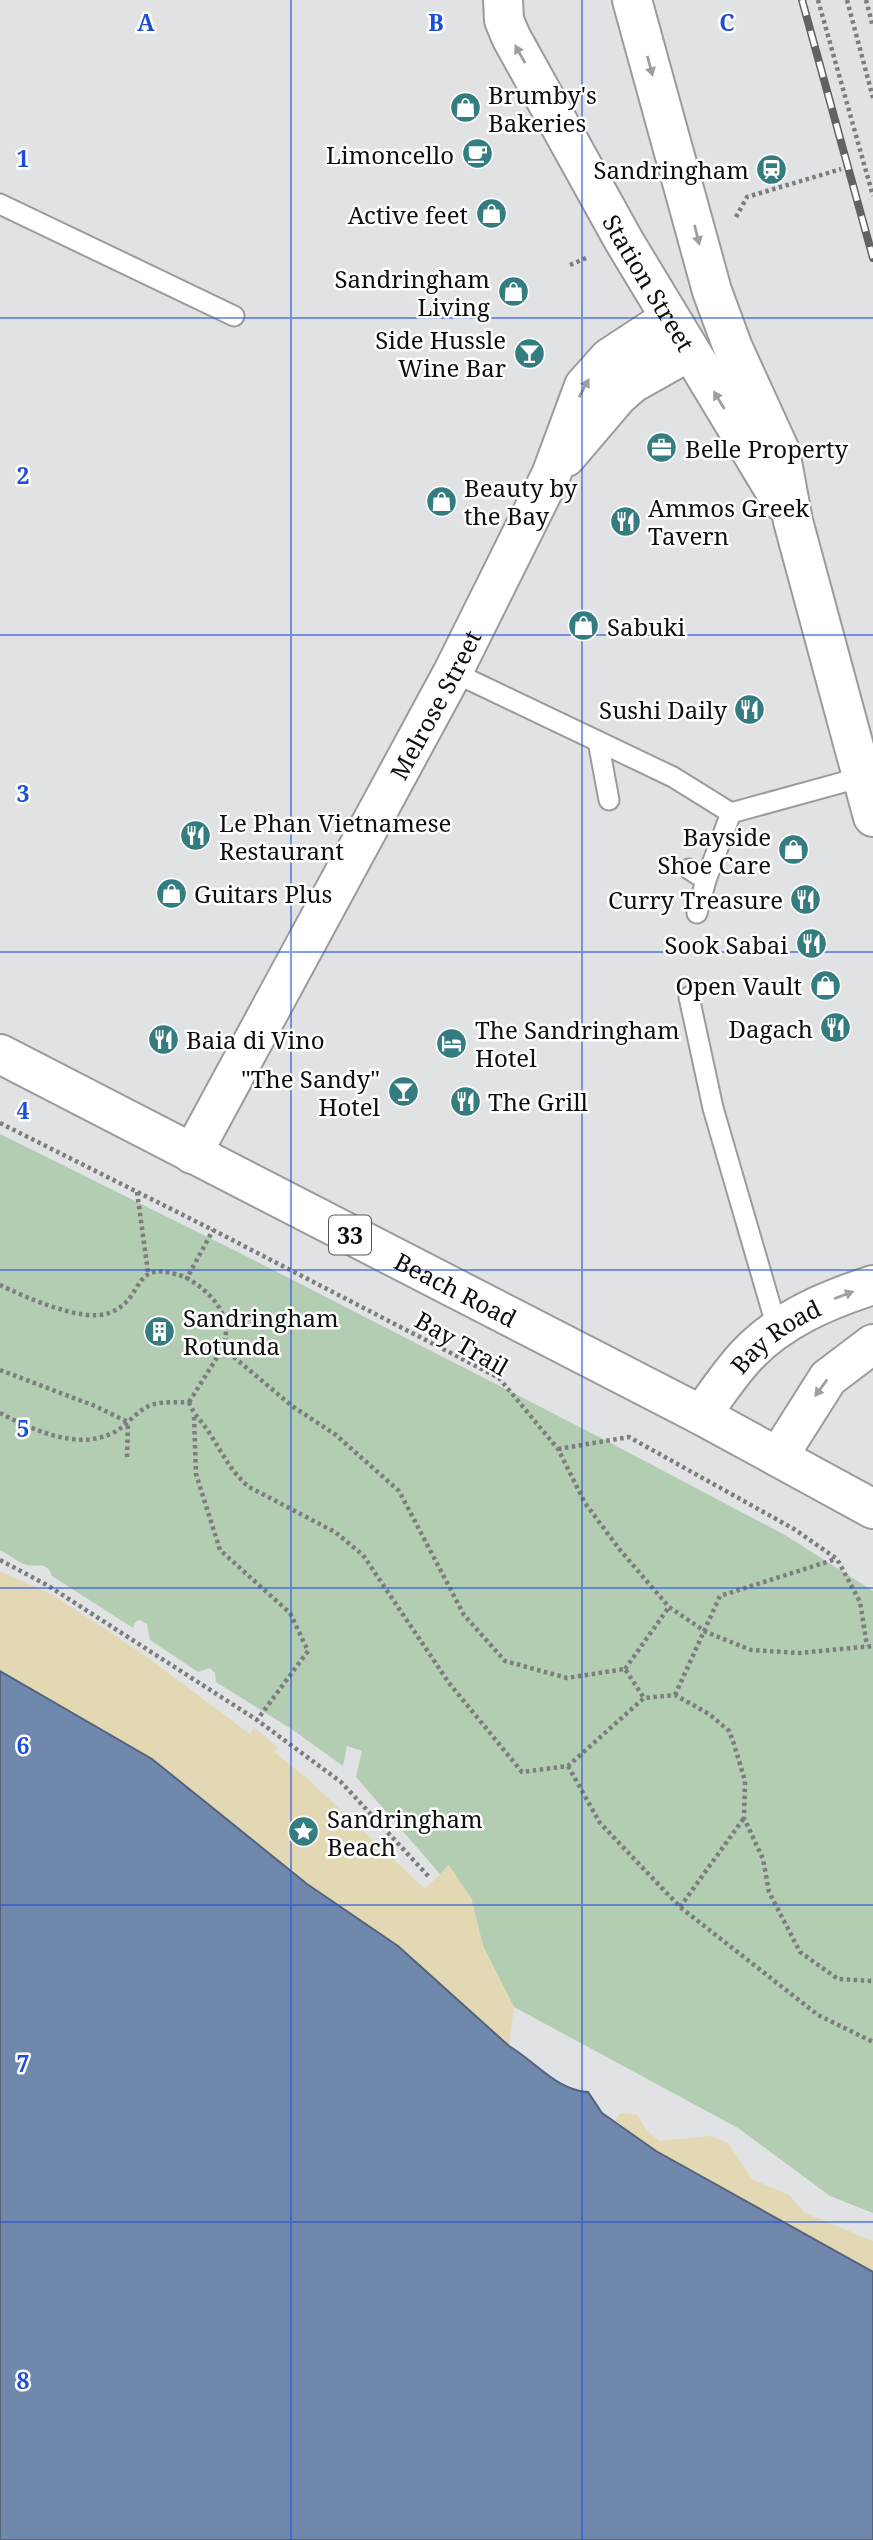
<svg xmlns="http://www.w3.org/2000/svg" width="873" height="2540" viewBox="0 0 873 2540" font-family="'Noto Serif',serif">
	<rect width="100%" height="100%" fill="#e1e2e3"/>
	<path fill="#b2cdb2" d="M 0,1134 L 238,1252 L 603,1439 L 785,1535 L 873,1591 L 873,2213 L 830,2196 L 738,2128 L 514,2007 L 483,1946 L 471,1898 L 448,1866 L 440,1874 L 356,1777 L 362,1751 L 347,1746 L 343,1766 L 293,1730 L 216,1682 L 215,1673 L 210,1668 L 198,1672 L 150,1640 L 147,1624 L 140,1620 L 135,1622 L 133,1628 L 52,1576 C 48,1561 38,1567 27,1565 C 19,1563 8,1554 0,1550 Z"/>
	<path fill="#e2d8b3" d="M 0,1571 L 51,1594 L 99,1625 L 147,1657 L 250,1734 L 254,1727 L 278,1748 L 274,1752 L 309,1780 L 425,1889 L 449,1865 L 471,1898 L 483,1946 L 514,2007 L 509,2046 L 398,1946 L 307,1884 L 152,1759 L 0,1671 Z
		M 621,2113 L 637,2115 L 647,2131 L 660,2141 L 711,2136 L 728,2143 L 752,2179 L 789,2195 L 805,2213 L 873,2241 L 873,2272 L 656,2151 L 615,2120 Z"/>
	<path fill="#7188ad" stroke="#53637d" stroke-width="2" d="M 0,1671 L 152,1759 L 307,1884 L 398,1946 L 509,2046 C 535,2061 556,2090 588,2092 L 602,2113 L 656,2151 L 873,2272 L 873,2540 L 0,2540 Z"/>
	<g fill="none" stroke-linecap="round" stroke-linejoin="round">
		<defs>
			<path id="lane" d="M 0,204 L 234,316
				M 453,672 L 673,777 L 731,813 L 862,777
				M 598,741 L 609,800
				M 689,869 L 706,880
				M 697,913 L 706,880 L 731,813
				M 689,997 L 713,1108 L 777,1328"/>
			<g id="street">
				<path d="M 566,457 L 618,396 L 633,383 L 690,351"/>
				<path id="s1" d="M 192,1154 L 453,672 L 551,475 L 584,386 L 609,358 L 670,318"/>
			</g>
			<g id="secondary">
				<path id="s2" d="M 503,0 L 504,20 L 511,37 L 624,241 L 781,501"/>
				<path d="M 632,0 L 712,291 L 733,348 L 780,451 L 793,521 L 873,817"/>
				<path id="s3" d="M 701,1415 C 716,1395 730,1373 747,1355 C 781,1319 827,1300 873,1285"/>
				<path d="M 778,1457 L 828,1378 L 873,1344"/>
			</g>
			<g id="primary">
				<path id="s4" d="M 0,1054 L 701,1415 L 873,1509"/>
			</g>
		</defs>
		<use href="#lane" stroke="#9a9b9d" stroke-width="23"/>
		<use href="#street" stroke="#9a9b9d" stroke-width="42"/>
		<use href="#secondary" stroke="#9a9b9d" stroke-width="42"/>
		<use href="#primary" stroke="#9a9b9d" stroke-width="42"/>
		<path stroke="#7c7d7d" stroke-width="4.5" stroke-dasharray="3.5 3.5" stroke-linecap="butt" d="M 818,0 L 873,196
			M 847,0 L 873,98
			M 866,0 L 873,27
			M 736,217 L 747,197 L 841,169
			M 570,265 L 586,258
			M 0,1123 L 213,1230 L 499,1378 L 558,1449 L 585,1503 L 620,1550 L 669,1607 L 706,1632 L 751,1650 L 800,1653 L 873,1646
			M 137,1192 L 148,1272
			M 0,1285 C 25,1297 82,1323 109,1313 C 148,1299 128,1255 187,1278
			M 223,1348 L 292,1406 L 336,1435 L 399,1491 L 464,1615 L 505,1661 L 567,1678 L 625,1669 L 644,1698
			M 0,1370 L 95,1406 L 128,1422
			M 189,1402 C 194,1416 203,1422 210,1434 C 223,1454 231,1472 249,1487 L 335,1532 L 363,1555 L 449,1683 L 522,1772 L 568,1766 L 644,1698 L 675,1695 L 695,1706 L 709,1714 L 729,1731 L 734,1744 L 745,1781 L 744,1818 L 763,1859 L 769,1892 L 800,1952 L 838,1979 L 873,1981
			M 189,1402 L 223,1348 C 234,1316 212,1293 187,1278 L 213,1230
			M 0,1413 C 31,1429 76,1450 110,1434 C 124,1429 133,1415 145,1408 C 158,1400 175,1403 189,1402
			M 194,1417 L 196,1474 L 220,1550 L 290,1613 L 308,1651 L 257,1720
			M 558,1449 L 629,1437 L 794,1529 L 837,1559 L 860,1602 L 867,1646
			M 127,1457 L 128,1423
			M 0,1560 L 47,1585 L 257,1720 L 341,1782 L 430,1878
			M 625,1669 L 669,1607
			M 675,1695 L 720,1596 L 836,1559
			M 568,1766 L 600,1823 L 680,1907 L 818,2015 L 873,2042
			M 680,1907 L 744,1818"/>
		<use href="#lane" stroke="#fff" stroke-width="19"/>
		<use href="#street" stroke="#fff" stroke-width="38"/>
		<use href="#secondary" stroke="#fff" stroke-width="38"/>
		<use href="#primary" stroke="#fff" stroke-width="38"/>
		<defs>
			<path id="rail" d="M 802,0 L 873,258"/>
		</defs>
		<use href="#rail" stroke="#616262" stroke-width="8"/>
		<use href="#rail" stroke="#fff" stroke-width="5" stroke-dasharray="16" stroke-linecap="butt"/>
	</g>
	<defs><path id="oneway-solid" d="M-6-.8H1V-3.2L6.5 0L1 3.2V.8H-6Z" transform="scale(1.75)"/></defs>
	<g fill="#9f9f9f">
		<use href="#oneway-solid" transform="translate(520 54) rotate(-119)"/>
		<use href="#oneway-solid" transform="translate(650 66) rotate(75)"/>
		<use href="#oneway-solid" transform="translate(697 235) rotate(76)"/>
		<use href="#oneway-solid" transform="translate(584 388) rotate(-62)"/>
		<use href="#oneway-solid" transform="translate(719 400) rotate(-121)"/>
		<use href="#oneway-solid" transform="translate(844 1295) rotate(-21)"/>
		<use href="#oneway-solid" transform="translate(821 1388) rotate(126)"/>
	</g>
	<path fill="none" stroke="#1d4ed8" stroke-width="2" stroke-opacity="0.55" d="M 291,0 L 291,2540M 582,0 L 582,2540M 0,318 L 873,318M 0,635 L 873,635M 0,952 L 873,952M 0,1270 L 873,1270M 0,1588 L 873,1588M 0,1905 L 873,1905M 0,2222 L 873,2222"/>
	<defs>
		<symbol id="shop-disc" viewBox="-11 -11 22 22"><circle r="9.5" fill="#337c80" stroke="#fff"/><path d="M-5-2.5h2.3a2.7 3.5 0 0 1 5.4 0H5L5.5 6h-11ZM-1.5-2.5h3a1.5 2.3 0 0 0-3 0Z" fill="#fff"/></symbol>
		<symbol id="cafe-disc" viewBox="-11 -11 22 22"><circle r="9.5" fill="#337c80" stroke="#fff"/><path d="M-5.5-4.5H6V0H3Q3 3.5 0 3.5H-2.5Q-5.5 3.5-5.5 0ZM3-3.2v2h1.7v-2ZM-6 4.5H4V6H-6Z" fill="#fff"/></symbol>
		<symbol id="station-disc" viewBox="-11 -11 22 22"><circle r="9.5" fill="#337c80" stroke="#fff"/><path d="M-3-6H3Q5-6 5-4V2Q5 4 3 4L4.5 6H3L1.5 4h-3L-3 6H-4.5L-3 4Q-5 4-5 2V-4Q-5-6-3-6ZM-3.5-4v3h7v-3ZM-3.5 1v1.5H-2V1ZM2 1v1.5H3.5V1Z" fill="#fff"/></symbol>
		<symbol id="bar-disc" viewBox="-11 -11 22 22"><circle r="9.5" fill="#337c80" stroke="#fff"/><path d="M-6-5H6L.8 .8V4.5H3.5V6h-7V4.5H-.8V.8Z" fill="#fff"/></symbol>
		<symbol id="office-disc" viewBox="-11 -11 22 22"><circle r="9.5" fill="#337c80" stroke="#fff"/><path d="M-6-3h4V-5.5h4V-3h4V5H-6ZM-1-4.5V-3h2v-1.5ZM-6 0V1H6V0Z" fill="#fff"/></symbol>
		<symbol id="restaurant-disc" viewBox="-11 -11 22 22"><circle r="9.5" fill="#337c80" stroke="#fff"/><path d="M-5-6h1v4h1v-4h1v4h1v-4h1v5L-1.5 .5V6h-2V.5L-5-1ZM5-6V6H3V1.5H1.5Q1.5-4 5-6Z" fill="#fff"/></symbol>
		<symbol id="hotel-disc" viewBox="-11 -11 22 22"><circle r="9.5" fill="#337c80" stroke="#fff"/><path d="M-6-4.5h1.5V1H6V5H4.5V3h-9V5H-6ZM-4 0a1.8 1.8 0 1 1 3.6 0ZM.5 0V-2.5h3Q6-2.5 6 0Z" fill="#fff"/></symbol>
		<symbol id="building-disc" viewBox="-11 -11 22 22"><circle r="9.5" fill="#337c80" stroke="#fff"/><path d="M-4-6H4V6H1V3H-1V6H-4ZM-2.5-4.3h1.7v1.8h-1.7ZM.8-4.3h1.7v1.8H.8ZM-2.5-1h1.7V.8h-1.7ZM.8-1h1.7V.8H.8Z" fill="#fff"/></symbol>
		<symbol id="sight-disc" viewBox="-11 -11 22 22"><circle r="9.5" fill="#337c80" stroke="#fff"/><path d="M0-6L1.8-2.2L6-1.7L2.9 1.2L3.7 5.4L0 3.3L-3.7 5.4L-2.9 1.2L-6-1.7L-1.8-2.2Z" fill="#fff"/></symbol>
	</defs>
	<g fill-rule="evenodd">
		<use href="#shop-disc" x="448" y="90" width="35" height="35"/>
		<use href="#cafe-disc" x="460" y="136" width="35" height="35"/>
		<use href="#station-disc" x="754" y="152" width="35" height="35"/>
		<use href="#shop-disc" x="474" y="196" width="35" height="35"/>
		<use href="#shop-disc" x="496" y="274" width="35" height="35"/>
		<use href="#bar-disc" x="512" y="336" width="35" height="35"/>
		<use href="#office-disc" x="644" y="430" width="35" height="35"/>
		<use href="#shop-disc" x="424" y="484" width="35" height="35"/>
		<use href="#restaurant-disc" x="608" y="504" width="35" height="35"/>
		<use href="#shop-disc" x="566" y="608" width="35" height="35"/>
		<use href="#restaurant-disc" x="732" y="692" width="35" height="35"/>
		<use href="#restaurant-disc" x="178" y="818" width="35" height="35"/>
		<use href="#shop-disc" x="776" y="832" width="35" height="35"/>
		<use href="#shop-disc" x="154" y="876" width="35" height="35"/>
		<use href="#restaurant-disc" x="788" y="882" width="35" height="35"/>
		<use href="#restaurant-disc" x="794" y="926" width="35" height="35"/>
		<use href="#shop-disc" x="808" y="968" width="35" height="35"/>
		<use href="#restaurant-disc" x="818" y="1010" width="35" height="35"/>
		<use href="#restaurant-disc" x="146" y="1022" width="35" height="35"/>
		<use href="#hotel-disc" x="434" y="1026" width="35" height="35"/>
		<use href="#bar-disc" x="386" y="1074" width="35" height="35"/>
		<use href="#restaurant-disc" x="448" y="1084" width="35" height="35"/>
		<use href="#building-disc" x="142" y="1314" width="35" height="35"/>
		<use href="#sight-disc" x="286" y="1814" width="35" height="35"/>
	</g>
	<g text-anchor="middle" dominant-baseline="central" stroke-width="5" stroke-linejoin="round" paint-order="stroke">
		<rect fill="#fff" stroke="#565656" stroke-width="2" x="329" y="1215.5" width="42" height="39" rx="5"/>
		<g font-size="23" font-weight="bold" fill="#0e0e0e">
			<text x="350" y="1235">33</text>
		</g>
		<g font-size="24" fill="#0e0e0e" stroke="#fff" text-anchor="start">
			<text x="488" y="94">Brumby's<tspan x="488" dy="28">Bakeries</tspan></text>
			<text x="454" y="154" text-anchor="end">Limoncello</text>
			<text x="749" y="169" text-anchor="end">Sandringham</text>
			<text x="468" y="214" text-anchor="end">Active feet</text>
			<text x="490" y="278" text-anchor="end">Sandringham<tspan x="490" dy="28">Living</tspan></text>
			<text x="506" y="339" text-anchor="end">Side Hussle<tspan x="506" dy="28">Wine Bar</tspan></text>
			<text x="685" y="448">Belle Property</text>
			<text x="464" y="487">Beauty by<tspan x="464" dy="28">the Bay</tspan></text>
			<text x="648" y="507">Ammos Greek<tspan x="648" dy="28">Tavern</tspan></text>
			<text x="607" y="626">Sabuki</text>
			<text x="727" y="709" text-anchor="end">Sushi Daily</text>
			<text x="219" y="822">Le Phan Vietnamese<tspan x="219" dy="28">Restaurant</tspan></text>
			<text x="771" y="836" text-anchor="end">Bayside<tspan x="771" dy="28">Shoe Care</tspan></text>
			<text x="194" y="893">Guitars Plus</text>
			<text x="783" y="899" text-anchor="end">Curry Treasure</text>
			<text x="788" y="944" text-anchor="end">Sook Sabai</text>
			<text x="802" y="985" text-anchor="end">Open Vault</text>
			<text x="813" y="1028" text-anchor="end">Dagach</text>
			<text x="475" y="1029">The Sandringham<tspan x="475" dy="28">Hotel</tspan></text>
			<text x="186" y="1039">Baia di Vino</text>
			<text x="380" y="1078" text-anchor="end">"The Sandy"<tspan x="380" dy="28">Hotel</tspan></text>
			<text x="488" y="1101">The Grill</text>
			<text x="183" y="1317">Sandringham<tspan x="183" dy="28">Rotunda</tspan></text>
			<text x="327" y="1818">Sandringham<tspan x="327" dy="28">Beach</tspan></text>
		</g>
		<g font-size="24" fill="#0e0e0e" stroke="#fff">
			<text stroke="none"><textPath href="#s2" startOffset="320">Station Street</textPath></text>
			<text stroke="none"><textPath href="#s1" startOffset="511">Melrose Street</textPath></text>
			<text stroke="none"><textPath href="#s4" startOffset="513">Beach Road</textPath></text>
			<text stroke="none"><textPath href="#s3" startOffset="110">Bay Road</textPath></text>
			<text transform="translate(462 1343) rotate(30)">Bay Trail</text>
		</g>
	</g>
	<g font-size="23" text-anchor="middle" font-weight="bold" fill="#1d4ed8" stroke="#fff" stroke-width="5" stroke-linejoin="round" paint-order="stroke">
		<text x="146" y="31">A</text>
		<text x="436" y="31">B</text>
		<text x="727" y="31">C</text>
		<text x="23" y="167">1</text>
		<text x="23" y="484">2</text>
		<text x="23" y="802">3</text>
		<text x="23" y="1119">4</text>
		<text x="23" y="1437">5</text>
		<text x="23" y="1754">6</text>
		<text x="23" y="2072">7</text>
		<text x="23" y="2389">8</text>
	</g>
</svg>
